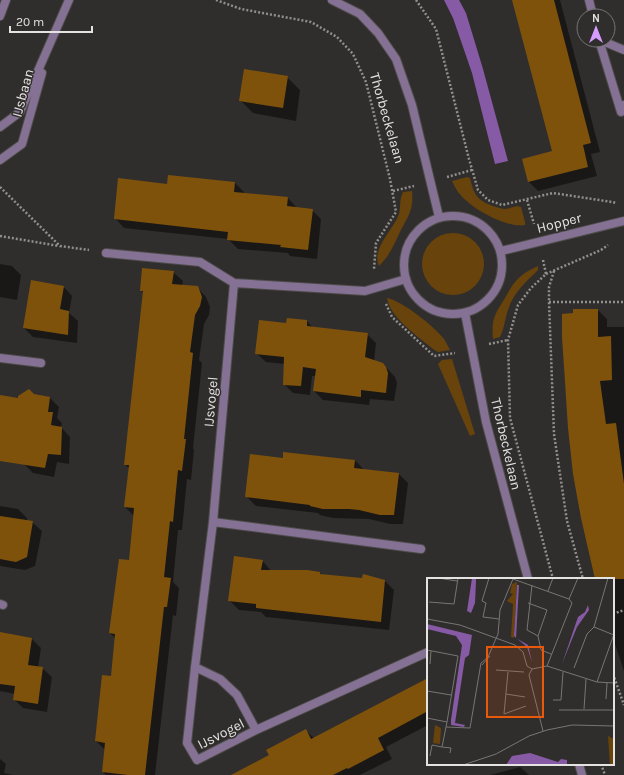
<svg xmlns="http://www.w3.org/2000/svg" width="624" height="775" viewBox="0 0 624 775" font-family="Karla,sans-serif">
	<rect width="100%" height="100%" fill="#302e2c"/>
	<path fill="#68430c" d="M 467,177 L 470,178 C 474,195 477,200 493,206 C 497,207 502,209 506,209 C 512,208 516,205 521,207 L 525,222 L 525,225 C 505,228 470,208 458,192 C 456,189 454,185 452,181 Z
		M 412,191 C 414,212 407,217 399,234 C 393,247 389,256 379,266 C 371,248 393,231 399,214 C 401,206 399,200 403,192 Z
		M422 264a31 31 0 1 1 62 0a31 31 0 1 1-62 0Z
		M 538,266 L 538,270 C 526,282 515,291 509,307 C 505,317 505,327 500,337 L 493,339 C 491,319 495,314 505,298 C 514,281 520,274 538,266 Z
		M 387,298 C 402,301 434,326 444,339 C 446,342 448,346 450,350 L 438,352 L 433,349 C 419,337 390,318 387,298 Z
		M 452,359 L 475,434 L 470,436 L 438,364 L 442,360 Z"/>
	<path fill="#865aa5" d="M 444,0 L 459,0 L 466,13 L 483,69 L 508,161 L 495,164 L 472,73 L 453,18 Z"/>
	<path fill="#0007" d="M 513,0 L 560,0 L 600,152 L 591,154 L 597,176 L 538,191 L 529,182 L 523,160 L 553,152 Z
		M 287,77 L 300,90 L 296,121 L 253,113 L 240,100 Z
		M 235,183 L 244,192 L 244,194 L 288,198 L 297,208 L 312,210 L 321,219 L 317,259 L 290,256 L 288,253 L 238,249 L 228,239 L 124,228 L 115,218 L 168,185 Z
		M 0,264 L 12,266 L 21,275 L 17,300 L 0,297 Z
		M 173,272 L 183,281 L 182,286 L 197,287 L 206,297 L 210,307 L 209,315 L 204,324 L 199,360 L 202,363 L 193,448 L 194,450 L 191,480 L 187,479 L 182,530 L 178,530 L 173,582 L 179,588 L 176,616 L 173,615 L 155,775 L 106,775 L 103,772 L 105,750 L 96,741 L 112,677 L 116,639 L 110,633 L 130,561 L 134,516 L 125,507 L 129,468 L 125,465 L 144,293 L 141,291 Z
		M 63,286 L 72,296 L 69,313 L 78,321 L 77,343 L 33,337 L 24,328 Z
		M 598,310 L 607,319 L 607,327 L 624,327 L 624,671 L 613,638 L 613,579 L 596,579 L 574,473 L 565,383 L 563,315 Z
		M 307,321 L 313,328 L 367,334 L 376,343 L 374,361 L 383,364 L 395,377 L 397,383 L 394,401 L 370,399 L 369,405 L 323,400 L 314,391 L 316,376 L 312,376 L 310,395 L 293,393 L 284,384 L 285,364 L 266,362 L 256,353 L 287,324 Z
		M 33,395 L 50,398 L 59,407 L 57,418 L 62,423 L 61,427 L 70,437 L 69,464 L 57,462 L 54,477 L 33,473 L 24,464 L 0,429 L 0,396 L 19,399 Z
		M 283,459 L 355,460 L 364,470 L 399,474 L 408,483 L 403,524 L 390,524 L 369,519 L 333,518 L 320,515 L 318,513 L 256,506 L 247,497 Z
		M 0,506 L 18,509 L 27,518 L 27,521 L 32,522 L 42,531 L 35,566 L 25,570 L 0,566 Z
		M 262,560 L 271,571 L 320,573 L 322,575 L 385,581 L 394,590 L 389,630 L 266,617 L 261,612 L 239,610 L 230,601 Z
		M 0,633 L 32,639 L 41,648 L 38,668 L 42,668 L 52,677 L 47,712 L 23,708 L 14,699 L 15,694 L 0,691 Z
		M 428,680 L 428,725 L 386,747 L 392,759 L 360,775 L 233,775 L 271,756 L 306,731 L 314,738 Z
		M 0,759 L 6,764 L 4,773 L 13,775 L 0,775 Z
		M 520,767 L 529,775 L 490,775 Z"/>
	<path fill="#7f520c" d="M 512,0 L 554,0 L 591,143 L 583,145 L 588,167 L 528,182 L 522,159 L 552,151 Z
		M 244,69 L 288,76 L 283,108 L 239,101 Z
		M 168,175 L 235,182 L 234,192 L 288,197 L 287,206 L 313,209 L 308,250 L 280,247 L 281,245 L 227,240 L 228,232 L 114,219 L 118,178 L 167,184 Z
		M 142,268 L 174,271 L 172,284 L 198,286 L 202,297 L 200,306 L 195,315 L 190,352 L 193,353 L 184,439 L 186,439 L 182,471 L 178,470 L 173,522 L 170,521 L 164,577 L 171,578 L 167,607 L 164,607 L 145,775 L 128,775 L 102,772 L 105,743 L 95,741 L 102,675 L 111,676 L 115,634 L 109,633 L 119,559 L 129,560 L 134,508 L 124,507 L 129,465 L 124,465 L 143,291 L 140,291 Z
		M 31,280 L 64,286 L 60,309 L 69,311 L 68,335 L 23,328 Z
		M 573,309 L 598,309 L 598,337 L 611,336 L 612,380 L 600,381 L 606,424 L 616,423 L 624,484 L 624,579 L 595,579 L 581,518 L 573,474 L 568,428 L 562,337 L 562,314 L 573,313 Z
		M 287,318 L 307,320 L 307,326 L 368,333 L 365,357 L 383,363 L 386,367 L 388,373 L 386,393 L 361,390 L 361,397 L 313,391 L 316,369 L 303,367 L 301,386 L 283,385 L 284,357 L 255,354 L 259,320 L 286,323 Z
		M 29,389 L 34,394 L 50,397 L 48,412 L 53,412 L 51,425 L 62,427 L 61,455 L 48,454 L 45,468 L 0,461 L 0,395 L 18,398 L 18,396 Z
		M 283,452 L 355,460 L 354,468 L 399,473 L 394,515 L 380,515 L 359,510 L 349,509 L 323,509 L 310,506 L 310,505 L 245,497 L 250,454 L 283,458 Z
		M 0,516 L 33,521 L 27,557 L 16,562 L 0,559 Z
		M 234,556 L 263,560 L 261,570 L 307,570 L 320,572 L 320,574 L 362,578 L 363,574 L 385,580 L 381,622 L 256,608 L 256,604 L 228,601 Z
		M 0,632 L 32,638 L 28,665 L 43,667 L 38,704 L 13,700 L 15,686 L 0,684 Z
		M 428,678 L 428,711 L 378,738 L 384,750 L 348,769 L 347,768 L 333,775 L 231,775 L 269,755 L 266,750 L 306,729 L 311,739 Z"/>
	<g fill="none" stroke-linecap="round" stroke-linejoin="round">
		<defs>
			<path id="service" d="M 0,16 L 6,0
				M 599,40 L 621,112 L 624,105
				M 0,358 L 41,363
				M 0,604 L 3,605"/>
			<path id="minor" d="M 589,0 L 593,16
				M 600,40 L 624,50
				M 0,127 L 20,112 L 69,0
				M 0,160 L 22,144 L 42,73
				M 501,251 L 624,221
				M 106,253 L 200,262 L 234,283 L 365,291 L 406,279
				M 234,283 L 213,522 L 195,667 L 187,743 L 197,760 L 256,730 L 428,652
				M 213,522 L 421,549
				M 195,667 L 220,679 L 237,695 L 256,730"/>
			<path id="tertiary" d="M 332,0 L 360,14 L 378,33 L 396,59 L 412,105 L 439,217
				M404 265a49 49 0 1 1 98 0a49 49 0 1 1-98 0Z
				M 465,313 L 486,422 L 528,579
				M 579,764 L 582,775"/>
		</defs>
		<use href="#service" stroke="#4d4b49" stroke-width="10"/>
		<use href="#minor" stroke="#4d4b49" stroke-width="10"/>
		<use href="#tertiary" stroke="#4d4b49" stroke-width="10"/>
		<path stroke="#92908e" stroke-width="2.5" stroke-dasharray="2 2" stroke-linecap="butt" d="M 216,0 L 241,9 L 311,22 L 337,37 L 353,54 L 366,82 L 390,179 L 396,212 L 376,243 L 374,269
			M 416,0 L 436,29 L 469,159 L 478,190 L 488,200 L 502,205 L 553,193 L 612,202 L 616,203
			M 447,177 L 472,170
			M 0,187 L 60,246 L 89,250
			M 393,191 L 414,186
			M 527,200 L 534,224
			M 0,236 L 59,246
			M 543,260 L 546,274 L 531,288 L 518,305 L 508,340 L 510,418 L 553,579
			M 554,271 L 549,287 L 549,302 L 554,434 L 567,521 L 583,579
			M 546,274 L 601,250 L 608,245
			M 549,302 L 624,302
			M 386,304 L 392,317 L 434,356 L 455,353
			M 489,344 L 508,340
			M 613,614 L 624,610
			M 613,674 L 624,705
			M 601,764 L 605,775"/>
		<use href="#service" stroke="#847193" stroke-width="8"/>
		<use href="#minor" stroke="#847193" stroke-width="8"/>
		<use href="#tertiary" stroke="#847193" stroke-width="8"/>
	</g>
	<g text-anchor="middle" dominant-baseline="central" stroke-width="3" stroke-linejoin="round" paint-order="stroke">
		<g font-size="14" fill="#e5e3e2" stroke="#302e2c">
			<text transform="translate(23 93) rotate(-75)">IJsbaan</text>
			<text transform="translate(387 118) rotate(74)">Thorbeckelaan</text>
			<text transform="translate(559 223) rotate(-14)">Hopper</text>
			<text transform="translate(211 402) rotate(-85)">IJsvogel</text>
			<text transform="translate(506 444) rotate(77)">Thorbeckelaan</text>
			<text transform="translate(221 734) rotate(-27)">IJsvogel</text>
		</g>
	</g>
	<g transform="translate(427 578)">
		<rect width="187" height="187" fill="#302e2c"/>
		<path d="M 90,4 L 87,58 L 87,60 L 84,59 L 86,26 L 80,23 L 86,16 L 83,15 L 85,6 ZM 8,147 L 14,150 L 13,166 L 6,165 ZM 181,158 L 187,161 L 187,187 L 183,187 Z" fill="#68430c"/>
		<path d="M 45,0 L 49,0 L 49,3 L 48,25 L 44,35 L 40,33 ZM 90,7 L 92,7 L 89,60 L 101,67 L 105,84 L 100,69 L 87,58 ZM 161,27 L 162,32 L 150,49 L 135,86 L 151,39 L 158,34 ZM 0,46 L 45,57 L 42,77 L 38,80 L 28,145 L 38,147 L 37,149 L 24,147 L 24,142 L 35,67 L 29,58 L 0,51 ZM 103,175 L 131,184 L 134,181 L 140,182 L 140,187 L 79,187 L 85,178 Z" fill="#865aa5"/>
		<path fill="none" stroke="#787675" stroke-width="1" d="M 11,0 L 30,3M 62,0 L 55,23 L 59,25 L 56,39 L 72,41M 105,7 L 100,52 L 111,58 L 114,72 L 124,76M 121,13 L 126,0M 142,21 L 151,0M 2,24 L 27,26 L 31,0M 101,25 L 120,32 L 111,58M 0,41 L 33,47 L 88,67 L 96,74 L 100,88M 167,49 L 187,57M 0,72 L 31,78 L 20,144 L 0,140M 3,86 L 4,73M 55,87 L 63,78M 100,88 L 105,91 L 102,97M 147,90 L 160,56 L 167,49 L 181,0M 105,91 L 120,88 L 170,104 L 187,105M 69,92 L 97,94M 81,94 L 77,136 L 99,128M 102,97 L 116,153M 170,104 L 187,56M 0,113 L 24,117M 79,116 L 98,119M 179,121 L 180,105M 126,122 L 134,122 L 136,94M 157,131 L 159,101M 132,132 L 187,132M 20,144 L 19,149 L 43,150 L 54,85 L 61,79 L 71,56 L 73,32 L 86,1 L 142,21 L 145,25 L 120,88M 15,169 L 24,170 L 23,175M 3,178 L 5,167 L 15,169 L 19,149M 36,187 L 69,176 L 102,158 L 120,152 L 145,147 L 187,148"/>
		<path fill="#e8590c" fill-opacity="0.15" stroke="#e8590c" stroke-width="2" d="M 60,69 L 116,69 L 116,139 L 60,139 Z"/>
		<rect width="187" height="187" fill="none" stroke="#e5e3e2" stroke-width="2"/>
	</g>
	<g transform="translate(596 28)"><circle r="19" fill="#302e2c" stroke="#787675"/>
	<path d="M0-3L7 15L0 10L-7 15Z" fill="#d49cfc"/>
	<text y="-6" font-size="11" font-weight="bold" text-anchor="middle" fill="#e5e3e2">N</text>
	</g>
	<path d="M10 26v6h82v-6" fill="none" stroke="#e5e3e2" stroke-width="2"/>
	<text x="16" y="26" font-size="12" fill="#e5e3e2" stroke="#302e2c" stroke-width="3" paint-order="stroke">20 m</text>
</svg>
